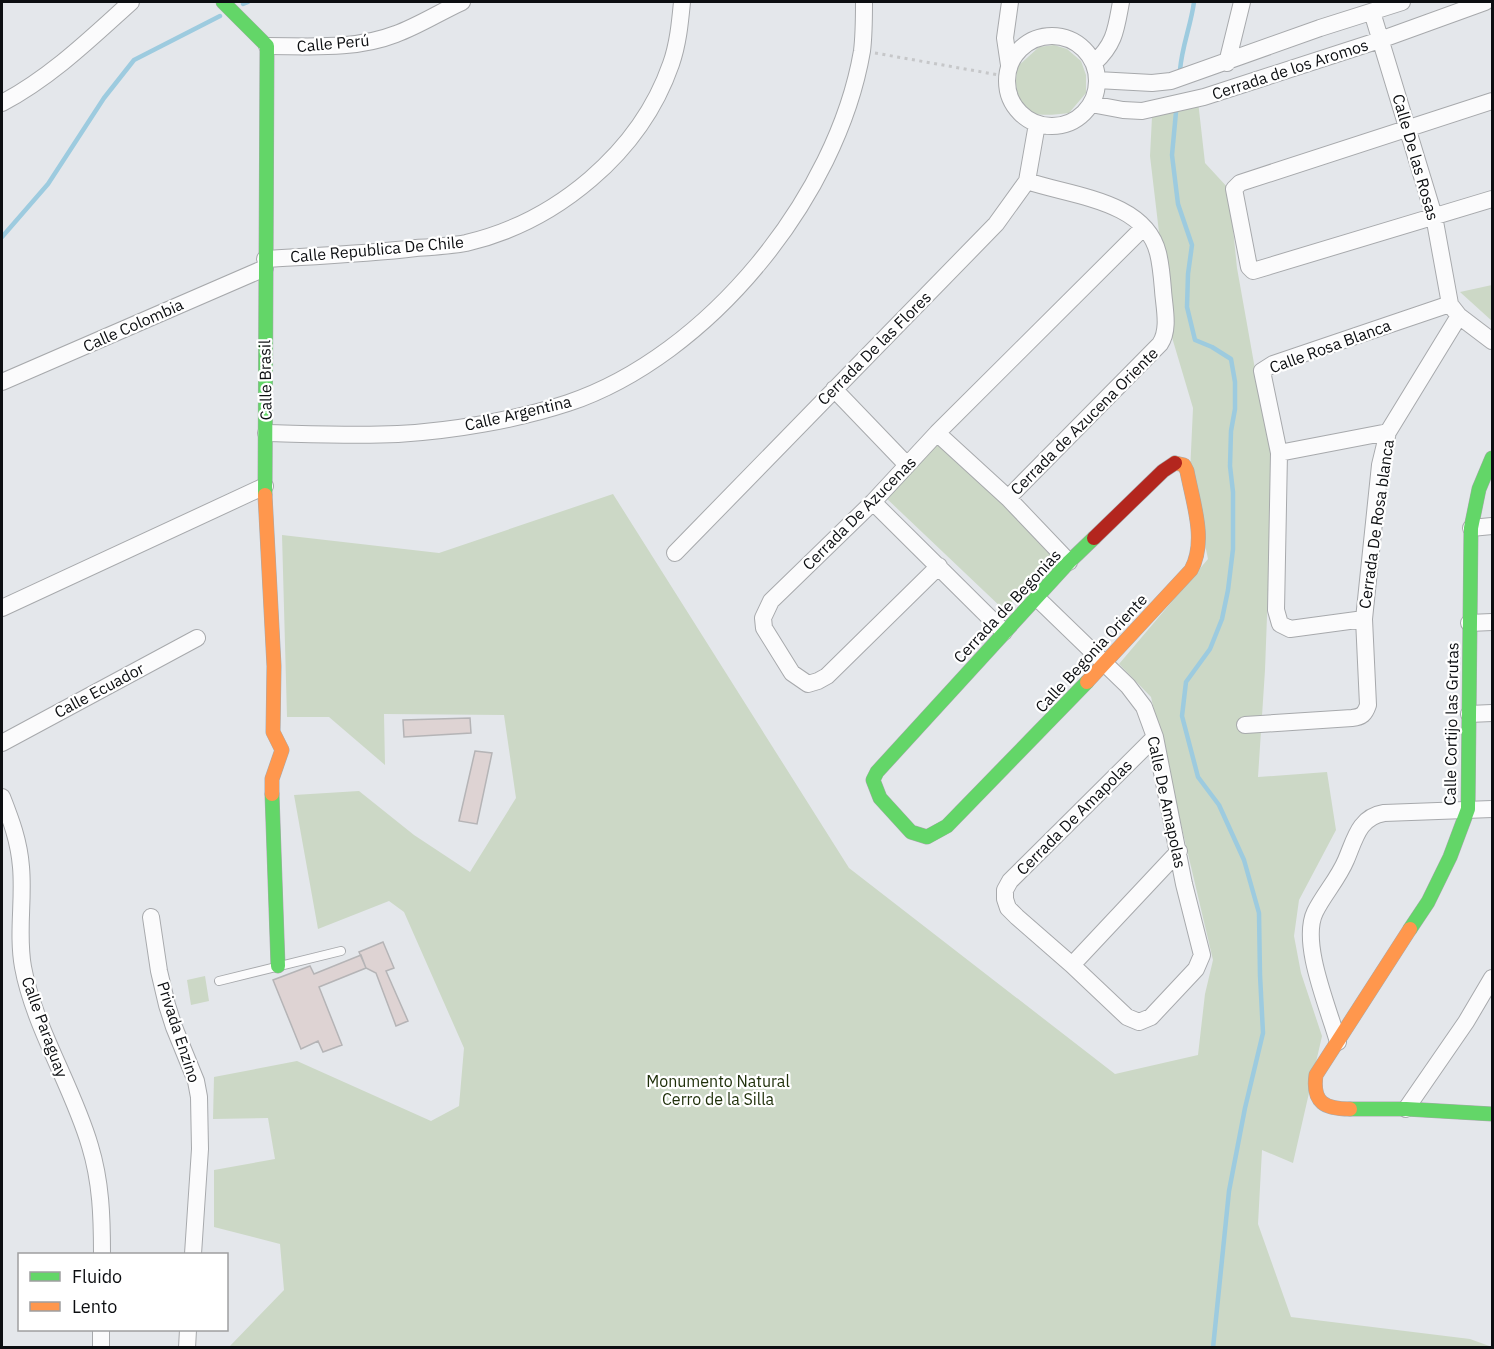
<svg xmlns="http://www.w3.org/2000/svg" width="1494" height="1349" viewBox="0 0 1494 1349" font-family="'IBM Plex Sans',sans-serif">
	<rect width="100%" height="100%" fill="#e4e7eb"/>
	<path fill="#ccd8c6" d="M 1054,45 L 1067,49 L 1081,61 L 1086,75 L 1086,93 L 1069,113 C 1026,119 1012,112 1017,67 L 1039,47 Z
		M 1198,101 L 1205,163 L 1229,189 L 1237,268 L 1255,369 L 1273,454 L 1265,670 L 1258,777 L 1327,772 L 1336,830 L 1299,900 L 1294,936 L 1301,973 L 1322,1036 L 1293,1163 L 1262,1150 L 1258,1224 L 1291,1317 L 1470,1339 L 1492,1347 L 229,1347 L 284,1290 L 280,1244 L 214,1227 L 214,1170 L 275,1159 L 268,1118 L 213,1119 L 214,1077 L 297,1061 L 431,1121 L 459,1106 L 464,1048 L 404,912 L 389,901 L 318,929 L 294,795 L 359,791 L 414,835 L 470,872 L 516,798 L 504,715 L 384,714 L 385,765 L 329,717 L 287,717 L 282,535 L 439,553 L 613,494 L 849,868 L 1115,1074 L 1198,1055 L 1205,994 L 1213,960 L 1151,697 L 1119,664 L 1208,559 L 1190,473 L 1193,408 L 1171,334 L 1150,156 L 1152,117 Z
		M 1492,285 L 1492,321 L 1460,292 Z
		M 938,440 L 1058,554 L 1004,610 L 884,496 Z
		M 205,976 L 209,1001 L 191,1005 L 187,980 Z"/>
	<g fill="none" stroke-linecap="round" stroke-linejoin="round">
		<path stroke="#9dcbdf" stroke-width="4.5" d="M 243,4 L 248,2
			M 1180,70 C 1182,46 1191,25 1194,2
			M 1176,112 L 1172,155 L 1178,204 L 1192,245 L 1188,274 L 1187,307 L 1195,340 L 1212,347 L 1231,359 L 1235,382 L 1235,409 L 1231,431 L 1230,466 L 1233,492 L 1233,549 L 1228,590 L 1222,619 L 1210,649 L 1186,682 L 1182,716 L 1198,777 L 1219,805 L 1244,860 L 1259,913 L 1260,975 L 1263,1033 L 1245,1108 L 1229,1191 L 1213,1348
			M 2,237 L 48,184 L 104,98 L 134,60 L 220,16"/>
	</g>
	<path fill="#ded3d3" stroke="#b5b4b6" stroke-width="1.5" d="M 470,718 L 471,733 L 404,737 L 403,720 Z
		M 475,751 L 492,753 L 477,824 L 459,821 Z
		M 383,942 L 394,968 L 386,971 L 408,1021 L 396,1026 L 376,973 L 366,968 L 359,952 Z
		M 361,955 L 366,968 L 319,987 L 342,1045 L 323,1052 L 318,1041 L 301,1049 L 273,980 L 310,966 L 314,974 Z"/>
	<g fill="none" stroke-linecap="round" stroke-linejoin="round">
		<defs>
			<path id="lane" d="M 219,981 L 341,951"/>
			<path id="street" d="M 1372,12 L 1434,216 L 1450,304
				M1007 81a45 45 0 1 1 90 0a45 45 0 1 1-90 0Z
				M 267,46 C 310,46 355,50 396,34 C 418,26 440,12 462,2
				M 1094,63 C 1115,44 1116,29 1121,2
				M 1227,63 L 1242,2
				M 1009,65 L 1005,38 L 1010,2
				M 1097,80 L 1152,83 L 1171,81 L 1320,28 L 1402,2
				M 1492,101 L 1240,183 L 1234,189 L 1249,267 L 1253,271 L 1492,199
				M 2,103 C 51,77 90,39 131,2
				M 1091,104 L 1123,110 L 1142,111 L 1204,97 L 1380,40 L 1485,2
				M 265,259 C 315,256 366,254 416,248 C 432,247 450,246 466,243 C 556,222 640,153 671,64 C 678,44 680,23 682,2
				M 1452,307 L 1459,316 L 1492,341
				M 2,382 L 265,268
				M 834,389 L 907,465
				M 266,433 C 310,434 354,436 398,434 C 452,431 516,420 568,403 C 708,356 837,197 862,51 C 864,35 864,18 864,2
				M 937,433 L 1008,498 L 1069,562
				M 1279,453 L 1388,432
				M 1008,498 L 1160,344 C 1170,329 1164,307 1163,290 C 1162,278 1161,265 1158,253 C 1145,200 1070,196 1027,181
				M 873,502 L 1004,632
				M 1471,528 L 1492,526
				M 675,553 L 996,224 L 1027,181 L 1037,124
				M 939,566 L 827,676 L 818,681 L 808,684 L 792,673 L 764,628 L 763,618 L 771,601 L 873,502 L 937,433 L 1143,228
				M 1037,598 L 1128,686 L 1144,707 L 1155,737 L 1184,884 L 1202,955 L 1196,969 L 1151,1017 L 1139,1022 L 1127,1017 L 1072,965 L 1017,917 L 1008,908 L 1005,899 L 1005,890 L 1010,881 L 1155,737
				M 2,608 L 265,486
				M 1364,619 L 1290,629 L 1280,624 L 1276,610 L 1279,453 L 1262,371 L 1273,364 L 1450,304
				M 1469,623 L 1492,622
				M 1469,714 L 1492,713
				M 1245,725 L 1352,718 C 1362,717 1365,714 1368,705 L 1364,619 L 1380,465 L 1388,432 L 1459,316
				M 2,743 L 197,638
				M 2,797 C 11,820 19,841 21,867 C 24,900 17,934 23,967 C 34,1027 73,1087 90,1146 C 101,1182 102,1217 102,1254
				M 151,917 L 159,971 L 167,1005 L 174,1027 L 196,1081 L 199,1097 L 200,1149 L 193,1254
				M 1072,965 L 1179,851
				M 1338,1042 C 1329,1009 1300,943 1315,912 C 1324,894 1338,879 1346,860 C 1355,839 1359,817 1384,813 L 1492,809
				M 1406,1109 L 1466,1022 L 1492,978
				M 101,1348 L 101,1330
				M 187,1348 L 188,1330"/>
			<path id="fast" d="M 223,2 L 267,46 L 265,495
				M 1087,682 L 947,826 L 927,837 L 911,832 L 880,798 L 873,780 L 877,772 L 1069,562 L 1094,538
				M 272,794 L 278,966
				M 1410,929 L 1428,902 L 1450,857 L 1468,809 L 1471,528 L 1479,489 L 1492,458
				M 1350,1109 L 1406,1109 L 1492,1114"/>
			<path id="slow" d="M 265,495 L 274,666 L 273,732 L 282,750 L 272,779 L 272,794
				M 1087,682 L 1191,570 C 1207,541 1193,503 1187,471 L 1184,465 L 1175,463
				M 1350,1109 C 1325,1109 1312,1103 1316,1075 L 1410,929"/>
			<path id="jam" d="M 1094,538 L 1163,471 L 1175,463"/>
		</defs>
		<use href="#lane" stroke="#a7a9ac" stroke-width="10"/>
		<use href="#street" stroke="#a7a9ac" stroke-width="18"/>
		<use href="#fast" stroke="#a7a9ac" stroke-width="15"/>
		<use href="#slow" stroke="#a7a9ac" stroke-width="15"/>
		<use href="#jam" stroke="#a7a9ac" stroke-width="15"/>
		<path stroke="#c6c7c9" stroke-width="3" stroke-dasharray="3 4.5" stroke-linecap="butt" d="M 875,53 L 999,75"/>
		<use href="#lane" stroke="#fbfbfc" stroke-width="8"/>
		<use href="#street" stroke="#fbfbfc" stroke-width="16"/>
		<use href="#fast" stroke="#63d668" stroke-width="14"/>
		<use href="#slow" stroke="#ff974d" stroke-width="14"/>
		<use href="#jam" stroke="#b3261e" stroke-width="14"/>
	</g>
	<g text-anchor="middle" dominant-baseline="central" stroke-width="4.5" stroke-linejoin="round" paint-order="stroke">
		<g font-size="16" fill="#0c0e11" stroke="#fff">
			<text transform="translate(333 43) rotate(-5)">Calle Perú</text>
			<text transform="translate(1290 69) rotate(-18)">Cerrada de los Aromos</text>
			<text transform="translate(1416 157) rotate(74)">Calle De las Rosas</text>
			<text transform="translate(377 249) rotate(-5)">Calle Republica De Chile</text>
			<text transform="translate(133 325) rotate(-24)">Calle Colombia</text>
			<text transform="translate(1330 346) rotate(-20)">Calle Rosa Blanca</text>
			<text transform="translate(874 348) rotate(-45)">Cerrada De las Flores</text>
			<text transform="translate(265 380) rotate(-91)">Calle Brasil</text>
			<text transform="translate(518 413) rotate(-13)">Calle Argentina</text>
			<text transform="translate(1084 421) rotate(-45)">Cerrada de Azucena Oriente</text>
			<text transform="translate(859 513) rotate(-45)">Cerrada De Azucenas</text>
			<text transform="translate(1376 524) rotate(-82)">Cerrada De Rosa blanca</text>
			<text transform="translate(1007 606) rotate(-47)">Cerrada de Begonias</text>
			<text transform="translate(1091 653) rotate(-47)">Calle Begonia Oriente</text>
			<text transform="translate(99 690) rotate(-28)">Calle Ecuador</text>
			<text transform="translate(1451 724) rotate(-89)">Calle Cortijo las Grutas</text>
			<text transform="translate(1167 802) rotate(78)">Calle De Amapolas</text>
			<text transform="translate(1074 817) rotate(-45)">Cerrada De Amapolas</text>
			<text transform="translate(45 1027) rotate(70)">Calle Paraguay</text>
			<text transform="translate(179 1032) rotate(72)">Privada Enzino</text>
		</g>
		<g font-size="16" fill="#1e2f09" stroke="#fff">
			<text x="718" y="1081">Monumento Natural<tspan x="718" dy="18">Cerro de la Silla</tspan></text>
		</g>
	</g>
	<rect width="1494" height="1349" fill="none" stroke="#0c0e11" stroke-width="6"/>
	<rect x="18" y="1253" width="210" height="78" fill="#ffffff" stroke="#9e9fa0" stroke-width="1.5"/>
	<rect x="30" y="1272" width="30" height="9" fill="#63d668" stroke="#9e9fa0" stroke-width="1.5"/>
	<text x="72" y="1283" font-size="18" fill="#0c0e11">Fluido</text>
	<rect x="30" y="1302" width="30" height="9" fill="#ff974d" stroke="#9e9fa0" stroke-width="1.5"/>
	<text x="72" y="1313" font-size="18" fill="#0c0e11">Lento</text>
</svg>
